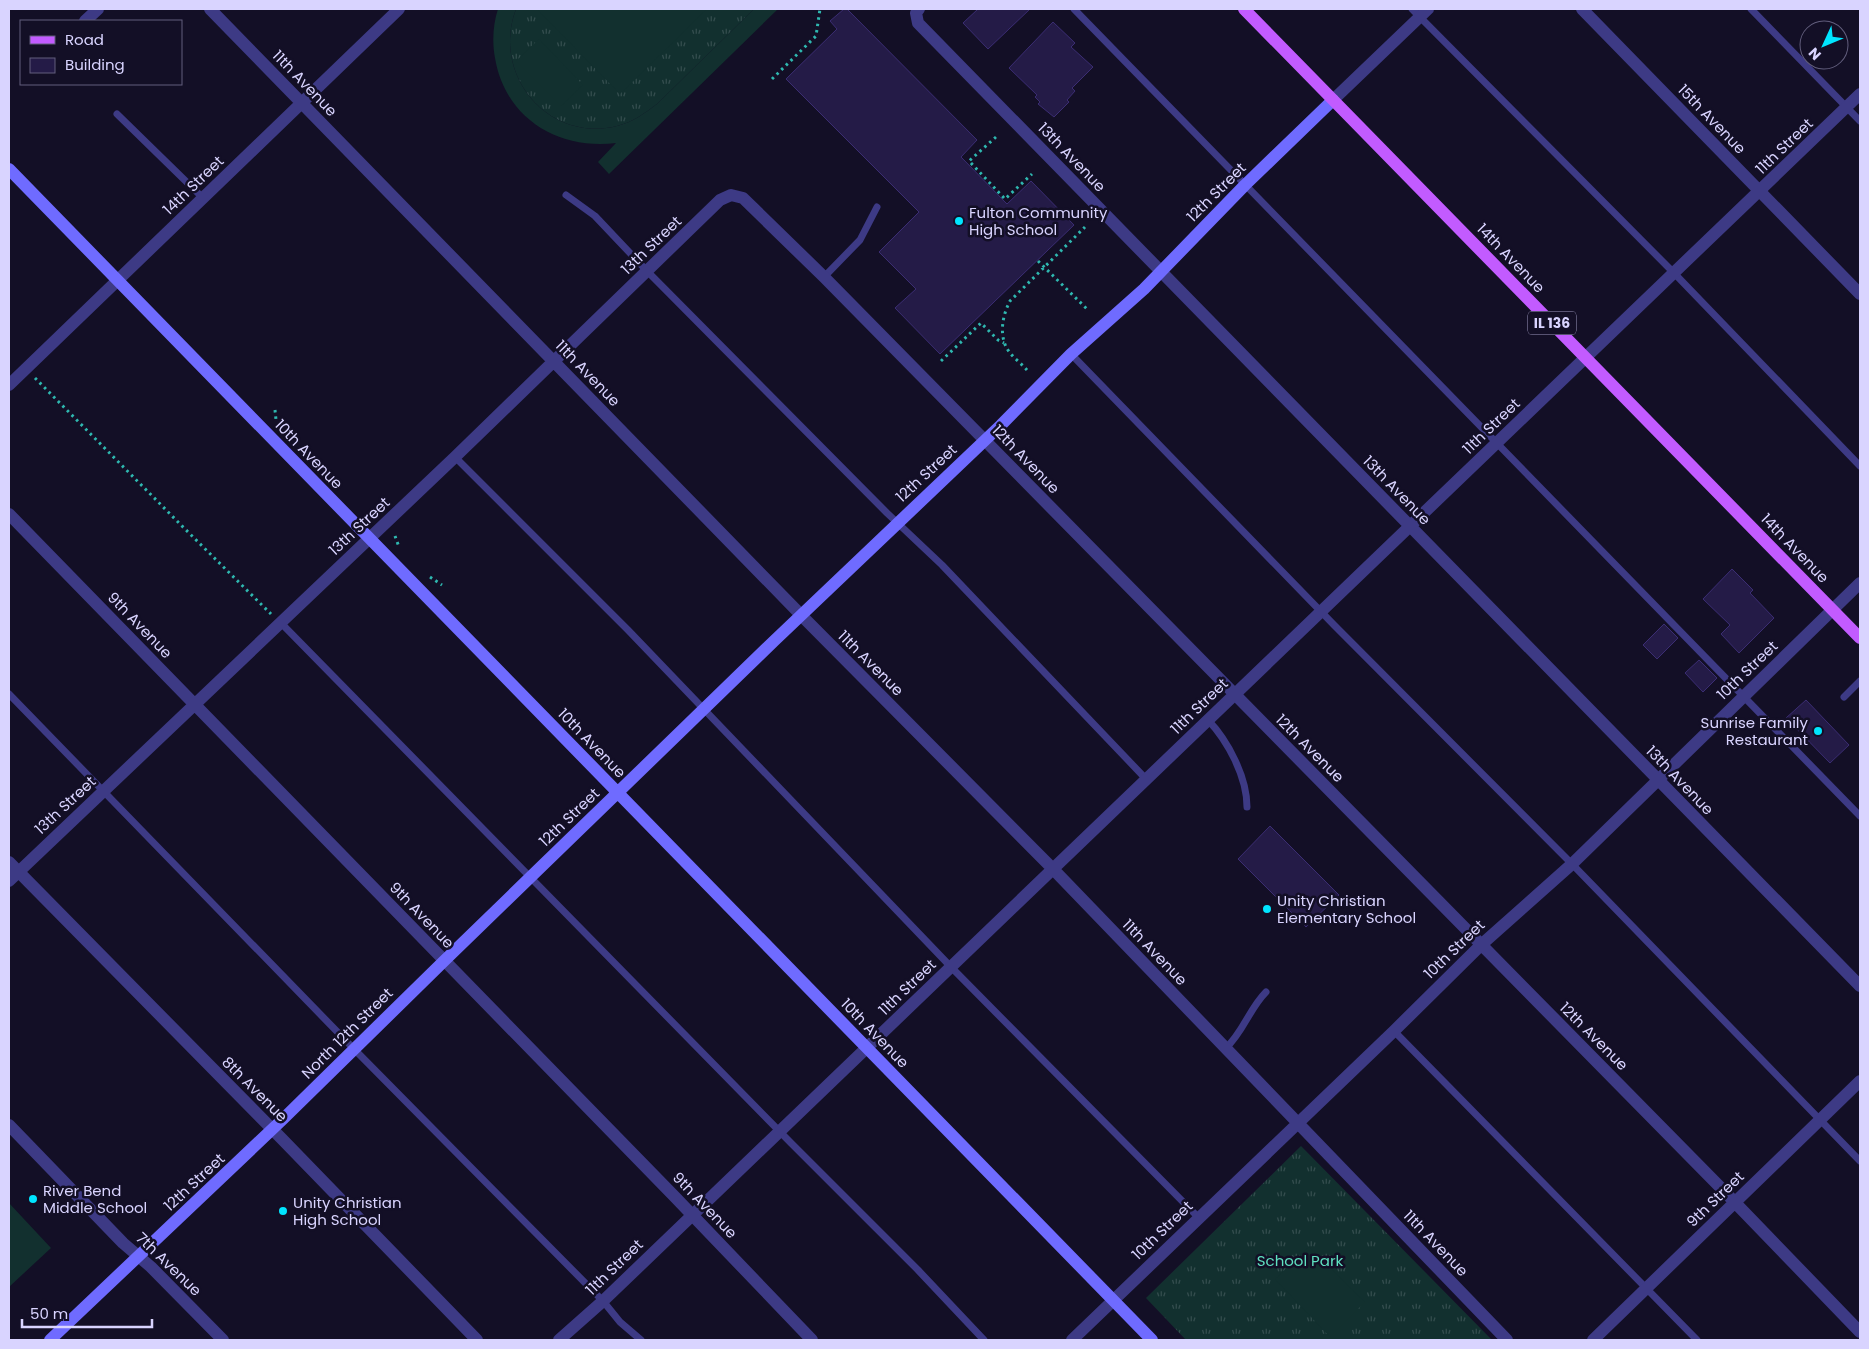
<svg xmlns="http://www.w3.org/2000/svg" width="1869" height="1349" viewBox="0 0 1869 1349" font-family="Poppins,sans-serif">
	<defs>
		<pattern id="grass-tufts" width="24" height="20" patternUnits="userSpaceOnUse" patternTransform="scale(1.25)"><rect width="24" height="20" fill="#12302f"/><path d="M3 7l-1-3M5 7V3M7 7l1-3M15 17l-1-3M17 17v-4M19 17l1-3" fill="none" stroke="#344d4e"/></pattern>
	</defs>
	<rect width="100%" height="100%" fill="#130f26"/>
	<path fill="url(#grass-tufts)" d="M 516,9 L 754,9 L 657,104 C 645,113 633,122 617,126 C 548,143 491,74 516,9 Z
		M 1301,1146 L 1492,1340 L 1186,1340 L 1146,1298 Z"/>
	<path fill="#12302f" d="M 498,9 L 516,9 C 491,74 548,143 617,126 C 633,122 645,113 657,104 L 754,9 L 778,9 L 609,174 L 598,162 L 616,143 C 558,150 505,118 495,58 C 492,42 493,24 498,9 Z
		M 537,9 L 707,9 L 620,94 Z
		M 539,39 L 583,85 L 561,106 L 516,61 Z
		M 9,1203 L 51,1248 L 9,1287 Z
		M 1309,1247 L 1365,1302 L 1330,1337 L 1275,1279 Z"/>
	<path fill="#241b47" stroke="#3b2d73" d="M 844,9 L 847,9 L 977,140 L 961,157 L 1007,204 L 1031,181 L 1074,225 L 940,354 L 895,308 L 916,289 L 879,252 L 919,212 L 786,79 L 837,29 L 830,21 Z
		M 978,9 L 1030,9 L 988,49 L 963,23 Z
		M 1053,22 L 1075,43 L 1071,47 L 1093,67 L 1072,88 L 1075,91 L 1067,100 L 1069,102 L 1054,117 L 1038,104 L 1040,102 L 1035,97 L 1037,95 L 1009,68 Z
		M 1732,569 L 1753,590 L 1750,593 L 1774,618 L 1739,653 L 1721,634 L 1730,625 L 1703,599 Z
		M 1664,624 L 1678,638 L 1657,659 L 1643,645 Z
		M 1699,660 L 1717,678 L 1703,692 L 1685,673 Z
		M 1806,700 L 1849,745 L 1830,763 L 1786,718 Z
		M 1270,826 L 1339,895 L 1306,927 L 1238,859 Z"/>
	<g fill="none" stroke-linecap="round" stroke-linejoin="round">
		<path stroke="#2fb8b0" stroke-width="3" stroke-dasharray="2.5 4" stroke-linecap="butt" d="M 772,79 L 816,36 L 820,9
			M 996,137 L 969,161 L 1005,199 L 1032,174
			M 1038,261 L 1088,310
			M 941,361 L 981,323 L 998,340 L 1004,343
			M 1027,370 C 1022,364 1015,359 1010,353 C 998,338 1002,316 1010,301 L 1085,227
			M 35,378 L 185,529 L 271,614
			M 275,410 L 276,420
			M 395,536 L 399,547
			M 430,577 L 442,585"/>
		<path stroke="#3d3a85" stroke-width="7" d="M 1074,9 L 1860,816
			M 1412,9 L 1674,273 L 1860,466
			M 1751,9 L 1860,121
			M 117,114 L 203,198
			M 566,195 L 595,216 L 647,271 L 887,513 L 942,565 L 1146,779
			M 824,277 L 860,240 L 877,207
			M 1071,354 L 1334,625 L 1572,864 L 1860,1161
			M 455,457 L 628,630 L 951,967 L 1198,1217
			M 281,623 L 791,1143 L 918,1270 L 984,1340
			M 9,694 L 354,1049 L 603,1301 L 620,1322 L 641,1340
			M 1844,697 L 1860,681
			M 1208,720 C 1228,741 1247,777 1247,807
			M 1394,1031 L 1697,1340
			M 1225,1049 C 1243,1033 1249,1009 1266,992"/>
		<path stroke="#3d3a85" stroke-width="12" d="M 210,9 L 801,615 L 1053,869 L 1507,1340
			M 919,9 L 916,13 L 918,23 L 1860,986
			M 1582,9 L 1860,294
			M 85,21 L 98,9
			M 1333,100 L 1428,9
			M 9,385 L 399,9
			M 9,514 L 675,1197 L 812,1340
			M 9,862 L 282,1139 L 477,1340
			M 9,881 L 455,457 L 720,200 L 731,195 L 743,198 L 824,277 L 1720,1187 L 1860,1332
			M 9,1125 L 123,1243 L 151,1267 L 223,1340
			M 559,1340 L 603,1301 L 1860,94
			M 1072,1340 L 1394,1031 L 1481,945 L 1572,864 L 1860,583
			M 1593,1340 L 1860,1081"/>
		<path stroke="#6f6bff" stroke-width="12" d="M 9,169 L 1152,1340
			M 50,1340 L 283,1119 L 444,961 L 774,641 L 1001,425 L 1071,354 L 1144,289 L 1245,185 L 1333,100"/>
		<path stroke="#c25bff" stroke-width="12" d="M 1244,9 L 1860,638"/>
	</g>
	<g fill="#00e5ff" stroke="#130f26" stroke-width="2">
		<circle cx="959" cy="221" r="5"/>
		<circle cx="1818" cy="731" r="5"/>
		<circle cx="1267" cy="909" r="5"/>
		<circle cx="33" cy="1199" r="5"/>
		<circle cx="283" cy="1211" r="5"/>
	</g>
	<g text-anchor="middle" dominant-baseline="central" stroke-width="5" stroke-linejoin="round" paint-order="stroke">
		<rect fill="#130f26" stroke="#9e99be" stroke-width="1" x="1528" y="311.5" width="48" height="23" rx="4"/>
		<g font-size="14" font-weight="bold" fill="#d9d4ff">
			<text x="1552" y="323">IL 136</text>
		</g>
		<g font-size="15" fill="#d9d4ff" stroke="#130f26">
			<text transform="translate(305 83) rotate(46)">11th Avenue</text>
			<text transform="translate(1712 119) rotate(46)">15th Avenue</text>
			<text transform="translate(1784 146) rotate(-44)">11th Street</text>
			<text transform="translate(1072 157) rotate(46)">13th Avenue</text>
			<text transform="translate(193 185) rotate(-44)">14th Street</text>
			<text transform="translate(1216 192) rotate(-45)">12th Street</text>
			<text transform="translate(651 245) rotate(-44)">13th Street</text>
			<text transform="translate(1511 258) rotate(46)">14th Avenue</text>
			<text transform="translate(588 373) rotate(46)">11th Avenue</text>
			<text transform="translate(1491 426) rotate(-44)">11th Street</text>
			<text transform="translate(309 454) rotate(46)">10th Avenue</text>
			<text transform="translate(1026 459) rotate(46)">12th Avenue</text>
			<text transform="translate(926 473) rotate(-43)">12th Street</text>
			<text transform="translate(1397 490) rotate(46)">13th Avenue</text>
			<text transform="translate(359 526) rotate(-43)">13th Street</text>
			<text transform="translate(1795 548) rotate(46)">14th Avenue</text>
			<text transform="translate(140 625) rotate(46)">9th Avenue</text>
			<text transform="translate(871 663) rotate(45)">11th Avenue</text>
			<text transform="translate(1747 670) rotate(-44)">10th Street</text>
			<text transform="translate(1199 706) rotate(-44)">11th Street</text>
			<text transform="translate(592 743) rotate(46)">10th Avenue</text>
			<text transform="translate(1310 748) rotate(45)">12th Avenue</text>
			<text transform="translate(1680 780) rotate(46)">13th Avenue</text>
			<text transform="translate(65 805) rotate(-43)">13th Street</text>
			<text transform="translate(569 817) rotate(-44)">12th Street</text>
			<text transform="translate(422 915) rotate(46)">9th Avenue</text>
			<text transform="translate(1454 949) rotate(-44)">10th Street</text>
			<text transform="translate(1155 952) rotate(46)">11th Avenue</text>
			<text transform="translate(907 987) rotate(-44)">11th Street</text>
			<text transform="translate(347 1033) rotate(-45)">North 12th Street</text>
			<text transform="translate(875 1033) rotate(46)">10th Avenue</text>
			<text transform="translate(1594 1036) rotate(45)">12th Avenue</text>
			<text transform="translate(255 1089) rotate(45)">8th Avenue</text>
			<text transform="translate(194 1182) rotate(-43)">12th Street</text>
			<text transform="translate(1715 1199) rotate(-44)">9th Street</text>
			<text transform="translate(705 1205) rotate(46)">9th Avenue</text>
			<text transform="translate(1162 1230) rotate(-44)">10th Street</text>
			<text transform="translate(1436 1243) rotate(46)">11th Avenue</text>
			<text transform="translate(169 1264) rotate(44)">7th Avenue</text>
			<text transform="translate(614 1267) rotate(-44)">11th Street</text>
		</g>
		<g font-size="15" fill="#d9d4ff" stroke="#130f26" text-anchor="start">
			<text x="969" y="212">Fulton Community<tspan x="969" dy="17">High School</tspan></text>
			<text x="1808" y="722" text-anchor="end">Sunrise Family<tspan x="1808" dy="17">Restaurant</tspan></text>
			<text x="1277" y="900">Unity Christian<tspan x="1277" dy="17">Elementary School</tspan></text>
			<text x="43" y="1190">River Bend<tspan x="43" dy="17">Middle School</tspan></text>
			<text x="293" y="1202">Unity Christian<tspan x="293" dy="17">High School</tspan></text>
		</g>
		<g font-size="15" fill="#5fe0c0" stroke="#130f26">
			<text x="1300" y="1260">School Park</text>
		</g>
	</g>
	<rect width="1869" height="1349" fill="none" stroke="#d9d4ff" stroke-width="20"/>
	<rect x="20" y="20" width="162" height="65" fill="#130f26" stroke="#625e7d"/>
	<rect x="30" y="36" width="25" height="8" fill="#c25bff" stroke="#625e7d"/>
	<text x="65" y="45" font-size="15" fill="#d9d4ff">Road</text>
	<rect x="30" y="58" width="25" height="15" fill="#241b47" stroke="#625e7d"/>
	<text x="65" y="70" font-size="15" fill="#d9d4ff">Building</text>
	<g transform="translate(1824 45) rotate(226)"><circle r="24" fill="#130f26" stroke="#625e7d"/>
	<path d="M0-4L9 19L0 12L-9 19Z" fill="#00e5ff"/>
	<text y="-8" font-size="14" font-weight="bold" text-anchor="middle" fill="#d9d4ff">N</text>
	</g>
	<path d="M22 1319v8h130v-8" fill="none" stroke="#d9d4ff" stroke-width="2.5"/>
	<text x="30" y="1319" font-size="15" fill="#d9d4ff" stroke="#130f26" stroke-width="4" paint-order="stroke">50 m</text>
</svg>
